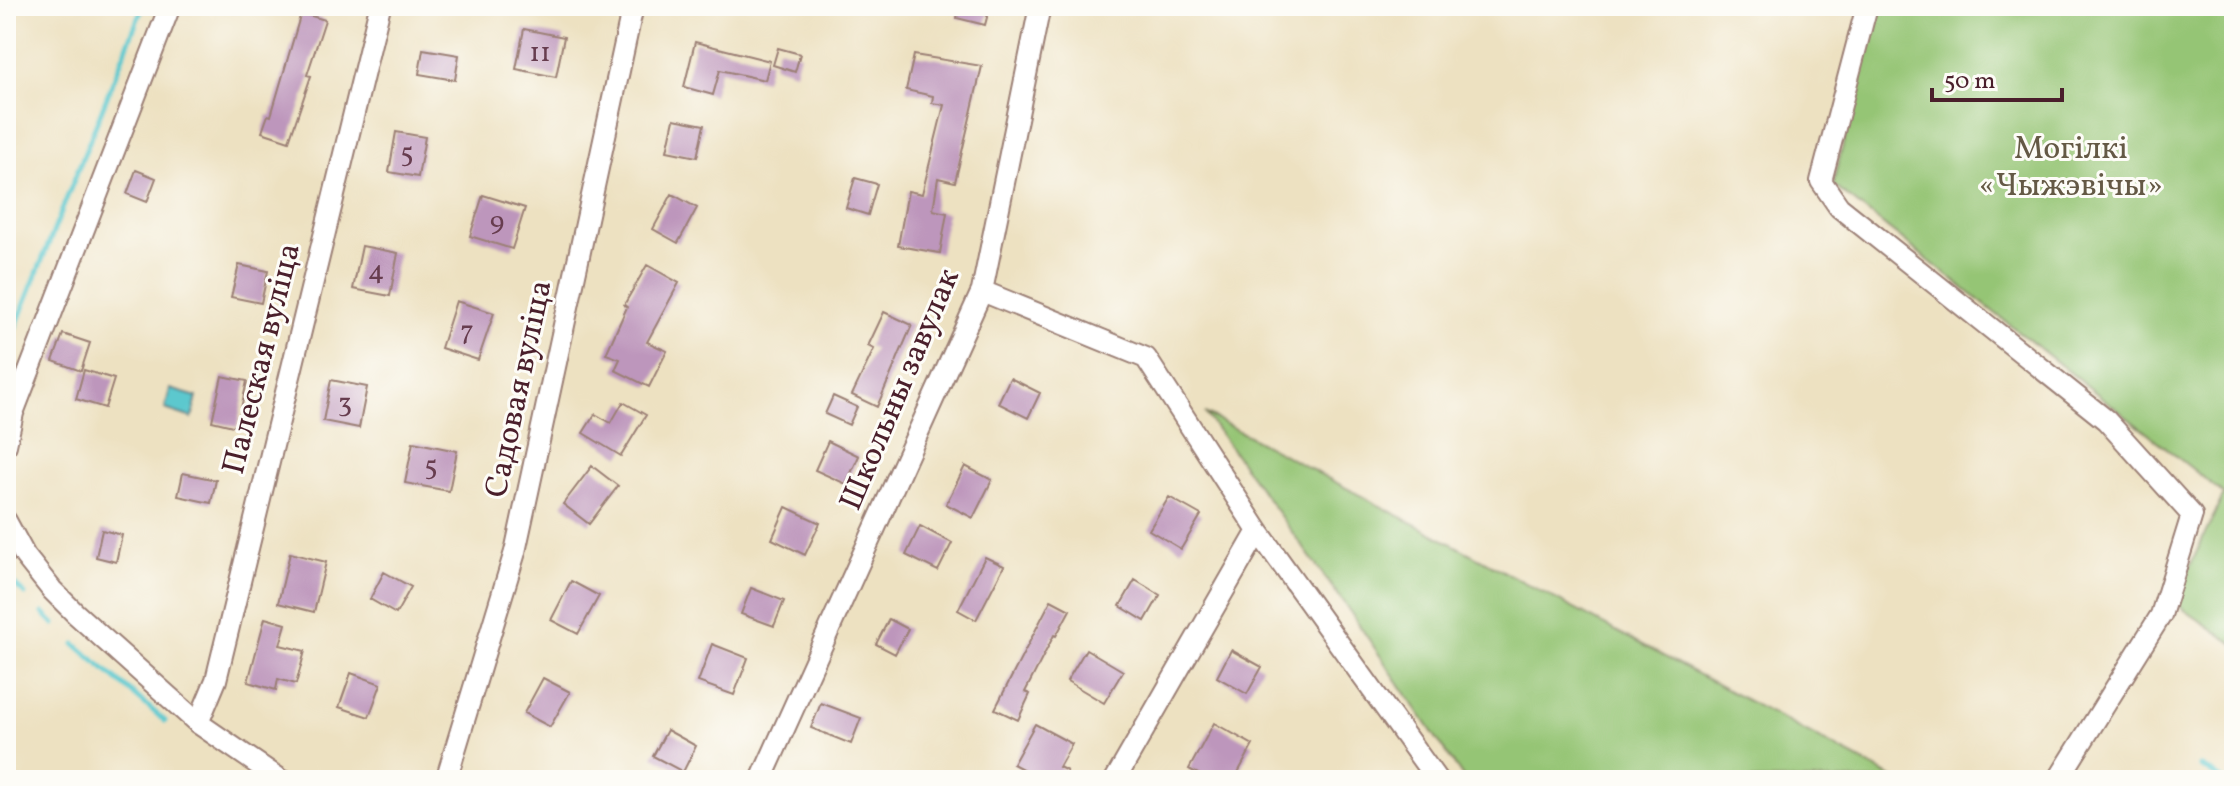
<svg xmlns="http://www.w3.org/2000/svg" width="2240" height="786" viewBox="0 0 2240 786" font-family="Vollkorn,serif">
	<rect width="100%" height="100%" fill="#fdfcf7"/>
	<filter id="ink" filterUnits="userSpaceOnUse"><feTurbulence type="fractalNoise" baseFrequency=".0125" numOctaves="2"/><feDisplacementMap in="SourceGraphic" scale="16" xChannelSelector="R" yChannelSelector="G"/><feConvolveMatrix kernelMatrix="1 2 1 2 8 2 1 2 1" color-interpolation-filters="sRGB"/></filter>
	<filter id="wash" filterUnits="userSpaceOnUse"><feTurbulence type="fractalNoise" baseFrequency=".006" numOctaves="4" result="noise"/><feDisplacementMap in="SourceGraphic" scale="32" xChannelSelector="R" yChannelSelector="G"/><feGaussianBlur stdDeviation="1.8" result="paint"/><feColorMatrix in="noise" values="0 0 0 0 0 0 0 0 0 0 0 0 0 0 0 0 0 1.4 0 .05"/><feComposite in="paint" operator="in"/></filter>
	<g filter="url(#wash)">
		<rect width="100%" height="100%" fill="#ede1c1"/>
		<path fill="#95c574" stroke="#707250" stroke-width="2" d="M 1877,6 L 2234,6 L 2234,644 L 2173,602 L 2224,494 L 1833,185 Z
			M 1205,413 L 1897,780 L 1465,780 L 1346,606 Z"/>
		<path fill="#5bc8ce" stroke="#52747c" stroke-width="2" d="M 170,389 L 197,397 L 192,418 L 165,409 Z"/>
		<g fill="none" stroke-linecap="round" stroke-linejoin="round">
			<path stroke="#5bc8ce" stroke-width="5" d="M 6,351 L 143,6
				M 6,577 L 25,594
				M 43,613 L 54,624
				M 75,644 L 165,721
				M 2200,766 L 2223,780"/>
		</g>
		<g id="blocks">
			<path fill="#bd96bc" d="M 959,6 L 990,6 L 985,25 L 957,18 Z
				M 301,13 L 325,20 L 307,75 L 311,76 L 289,141 L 262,132 L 268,115 L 271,116 Z
				M 524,29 L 564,37 L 556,77 L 516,69 Z
				M 695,42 L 770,61 L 765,80 L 720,70 L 713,95 L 684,87 Z
				M 778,48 L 800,54 L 795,72 L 773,65 Z
				M 423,49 L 459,55 L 455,80 L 419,74 Z
				M 914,55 L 982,66 L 955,182 L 938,178 L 933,210 L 947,213 L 940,253 L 898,246 L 908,191 L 922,194 L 944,105 L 932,103 L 933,96 L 906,90 Z
				M 674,119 L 704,125 L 697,157 L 667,151 Z
				M 396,132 L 425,137 L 418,177 L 389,172 Z
				M 136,170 L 156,178 L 147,202 L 127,194 Z
				M 855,178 L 877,184 L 868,215 L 846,208 Z
				M 672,194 L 697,208 L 678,243 L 653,229 Z
				M 483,195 L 525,208 L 512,249 L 470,236 Z
				M 362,246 L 398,253 L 390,296 L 353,289 Z
				M 239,265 L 268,271 L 261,303 L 231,297 Z
				M 647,265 L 679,283 L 647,342 L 667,351 L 649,387 L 615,370 L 620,359 L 606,354 L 627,307 L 624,305 Z
				M 456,301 L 494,313 L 478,360 L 441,348 Z
				M 884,312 L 912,325 L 877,407 L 852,395 L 874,349 L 868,346 Z
				M 63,334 L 90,343 L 81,371 L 53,361 Z
				M 84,370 L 114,379 L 105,408 L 76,399 Z
				M 222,376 L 247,381 L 237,427 L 212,421 Z
				M 1010,378 L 1040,393 L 1028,418 L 998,403 Z
				M 331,380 L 367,387 L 359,428 L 323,421 Z
				M 833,396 L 857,407 L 849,425 L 825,414 Z
				M 623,402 L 646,415 L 621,456 L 583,433 L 595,414 L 611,423 Z
				M 828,441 L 859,456 L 846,484 L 815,470 Z
				M 413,442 L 457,451 L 449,491 L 405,483 Z
				M 592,466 L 618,486 L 589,524 L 563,504 Z
				M 965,466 L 992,480 L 973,518 L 946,504 Z
				M 183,473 L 216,480 L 211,503 L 178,496 Z
				M 1169,497 L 1201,515 L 1181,549 L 1149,530 Z
				M 786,507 L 820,523 L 805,555 L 772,539 Z
				M 920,526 L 952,543 L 938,571 L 906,555 Z
				M 102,530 L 122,535 L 116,562 L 96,557 Z
				M 290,553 L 326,562 L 314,612 L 278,603 Z
				M 985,557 L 1004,566 L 976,620 L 958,610 Z
				M 384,572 L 411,587 L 396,614 L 370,599 Z
				M 1135,580 L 1160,595 L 1145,621 L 1120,606 Z
				M 571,581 L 599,596 L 578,634 L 551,620 Z
				M 751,588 L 784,601 L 774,626 L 741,614 Z
				M 1051,600 L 1070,610 L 1056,636 L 1054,635 L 1025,692 L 1030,694 L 1018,720 L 995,709 Z
				M 265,618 L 286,624 L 280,645 L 305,651 L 296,684 L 278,679 L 276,690 L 248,682 Z
				M 889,619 L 908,629 L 895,654 L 876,644 Z
				M 712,644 L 748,658 L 734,695 L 698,682 Z
				M 1086,649 L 1123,671 L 1104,703 L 1067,681 Z
				M 1231,650 L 1262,667 L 1247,694 L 1217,677 Z
				M 351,673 L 381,684 L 369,717 L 339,707 Z
				M 543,678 L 570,692 L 550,727 L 524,713 Z
				M 821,703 L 861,718 L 851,744 L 811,728 Z
				M 1214,723 L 1253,745 L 1234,780 L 1209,780 L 1189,769 Z
				M 1035,724 L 1072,744 L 1059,767 L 1067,771 L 1062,780 L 1026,780 L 1030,773 L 1013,764 Z
				M 667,730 L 696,746 L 683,772 L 653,756 Z"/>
		</g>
	</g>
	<g filter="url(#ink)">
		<use href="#blocks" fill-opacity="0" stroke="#9c8076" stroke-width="2"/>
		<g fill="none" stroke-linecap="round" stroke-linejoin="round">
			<defs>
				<path id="minor" d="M 1867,6 L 1821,181 L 1839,207 L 2106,420 L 2192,515 L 2161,615 L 2058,780
					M 982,291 L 1146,358 L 1258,531 L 1437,780
					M 6,445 L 13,413 L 170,6
					M 6,521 L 25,556 L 52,590 L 76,614 L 198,723 L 281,780
					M 198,723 L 216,680 L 380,6
					M 446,780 L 515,552 L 633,6
					M 761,780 L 982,291 L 1040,6
					M 1115,780 L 1258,531"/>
			</defs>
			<use href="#minor" stroke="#9c8076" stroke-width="24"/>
			<use href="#minor" stroke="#fff" stroke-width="20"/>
		</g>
	</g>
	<g text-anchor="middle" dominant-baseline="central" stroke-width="6" stroke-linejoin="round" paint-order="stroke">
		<g font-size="28" fill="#673d4f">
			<text x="540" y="53">11</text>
			<text x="407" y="154">5</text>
			<text x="497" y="222">9</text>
			<text x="376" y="271">4</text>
			<text x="467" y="331">7</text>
			<text x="345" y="404">3</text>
			<text x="431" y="467">5</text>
		</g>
		<g font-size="32" fill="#645945" stroke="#fdfcf7">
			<text x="2071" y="150">Могілкі<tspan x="2071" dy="37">«Чыжэвічы»</tspan></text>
		</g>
		<g font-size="32" fill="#4a1f2b" stroke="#fdfcf7">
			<text transform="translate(263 359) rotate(-76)">Палеская вуліца</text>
			<text transform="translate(520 389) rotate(-78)">Садовая вуліца</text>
			<text transform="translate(901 390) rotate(-67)">Школьны завулак</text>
		</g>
	</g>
	<rect width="2240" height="786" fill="none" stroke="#fdfcf7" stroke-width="32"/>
	<path d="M1932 88v12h130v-12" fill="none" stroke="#4a1f2b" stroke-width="4"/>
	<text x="1944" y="88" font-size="24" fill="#4a1f2b" stroke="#fdfcf7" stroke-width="6" paint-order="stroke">50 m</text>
</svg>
